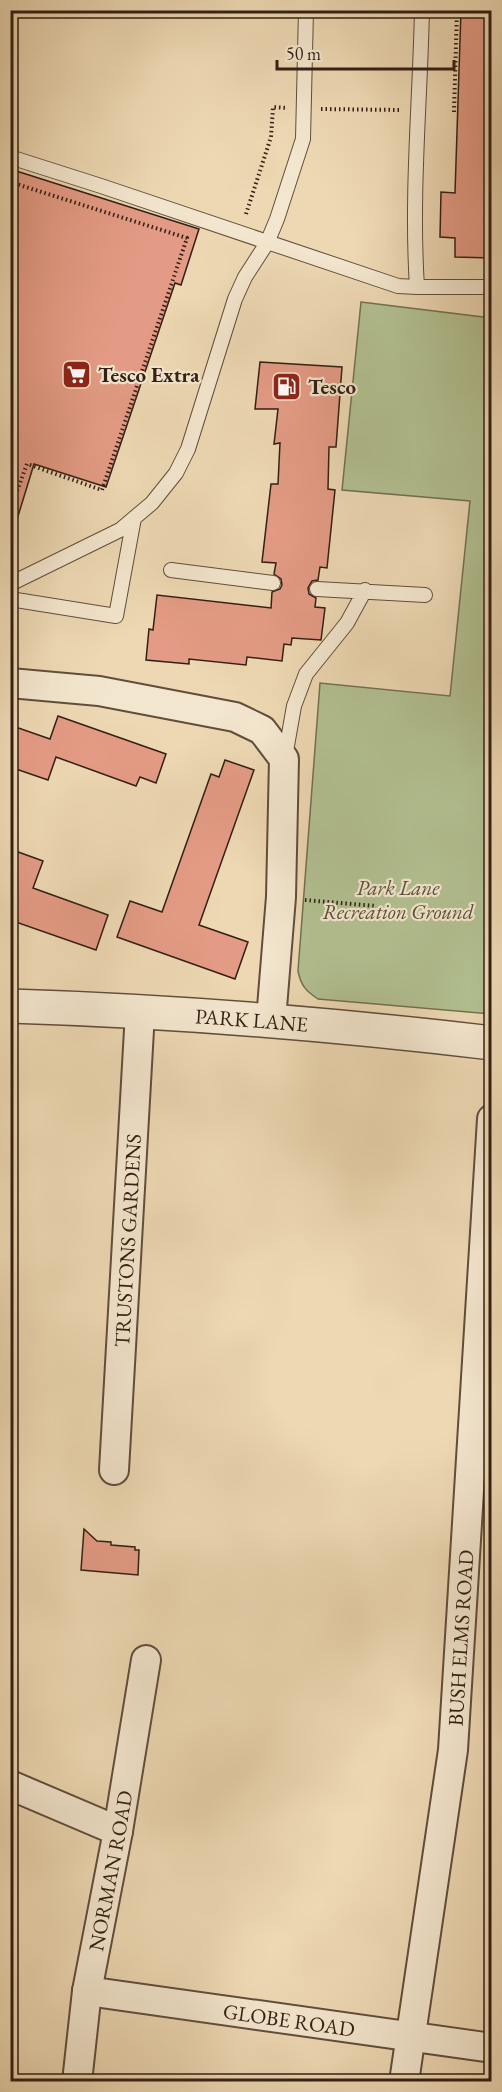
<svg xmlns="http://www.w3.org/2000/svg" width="502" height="2092" viewBox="0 0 502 2092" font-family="'EB Garamond',serif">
	<rect width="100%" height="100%" fill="#edd8b3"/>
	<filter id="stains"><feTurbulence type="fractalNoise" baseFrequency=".00333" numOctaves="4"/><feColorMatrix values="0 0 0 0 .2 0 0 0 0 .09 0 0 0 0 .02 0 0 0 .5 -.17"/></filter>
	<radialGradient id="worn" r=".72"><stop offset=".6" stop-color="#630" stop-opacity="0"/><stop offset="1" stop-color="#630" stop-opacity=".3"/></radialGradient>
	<path fill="#b2c091" stroke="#727052" stroke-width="1.5" d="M 361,302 L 491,318 L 491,1014 L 318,999 C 306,991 301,986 298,971 L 320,683 L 450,696 L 470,501 L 342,490 Z"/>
	<path fill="#e49b85" stroke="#321f14" stroke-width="1.5" d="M 461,10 L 492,10 L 492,258 L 455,257 L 455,238 L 440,237 L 441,192 L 455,193 Z
		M 10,169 L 199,229 L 181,285 L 175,283 L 106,487 L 34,464 L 15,526 L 10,525 Z
		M 260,362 L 342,367 L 336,447 L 329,447 L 328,489 L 335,490 L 327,568 L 320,567 L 318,580 L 312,581 L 308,588 L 309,594 L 316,598 L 315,607 L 325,608 L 321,640 L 292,638 L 291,645 L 284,644 L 282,661 L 247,657 L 246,665 L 189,659 L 189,664 L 146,660 L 149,629 L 153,630 L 157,595 L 271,608 L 272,592 L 280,589 L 282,585 L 281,579 L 274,574 L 276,563 L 262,562 L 271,484 L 278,484 L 280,443 L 274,444 L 278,409 L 255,409 Z
		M 58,716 L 166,754 L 156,783 L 140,777 L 136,786 L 56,757 L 48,780 L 10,767 L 10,725 L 50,739 Z
		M 225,760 L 254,770 L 199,925 L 248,942 L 235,979 L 117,937 L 130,901 L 162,912 L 211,774 L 219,777 Z
		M 10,849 L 43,861 L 33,888 L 108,915 L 96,950 L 10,920 Z
		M 84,1529 L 97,1541 L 111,1542 L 111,1545 L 135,1547 L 135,1550 L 139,1550 L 138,1575 L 81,1570 Z"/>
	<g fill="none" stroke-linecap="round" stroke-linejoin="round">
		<defs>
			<path id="service" d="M 10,157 L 101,186 L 398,286 L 417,287 L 492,287
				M 417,287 C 411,195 420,103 422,10
				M 171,570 L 273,583
				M 10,584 L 120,530 L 152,503 L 176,473 L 188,449 L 235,299 L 245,277 L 267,243 L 277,219 L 303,139 L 306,10
				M 317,589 L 425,595
				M 10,599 L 116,616 L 134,518
				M 285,757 L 294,706 L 306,674 L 347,623 L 365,590"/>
			<g id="minor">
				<path d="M 10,683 L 99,691 L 235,717 L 262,730 L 284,759 L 281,897 L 271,1020"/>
				<path id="s1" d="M 114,1470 L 140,1012"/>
				<path d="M 10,1785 L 118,1831"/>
				<path id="s2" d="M 87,1991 L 492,2048"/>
				<path id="s3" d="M 77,2082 L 87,1991 L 118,1831 L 146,1660"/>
				<path id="s4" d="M 404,2082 L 453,1750 L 492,1119"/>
			</g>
			<g id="tertiary">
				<path id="s5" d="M 10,1006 C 171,1011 332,1024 492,1043"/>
			</g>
		</defs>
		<use href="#service" stroke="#614d3c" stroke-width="16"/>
		<use href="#minor" stroke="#614d3c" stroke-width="32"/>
		<use href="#tertiary" stroke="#614d3c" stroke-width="36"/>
		<path stroke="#321f14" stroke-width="4" stroke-dasharray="1.5 3" stroke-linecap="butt" d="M 321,109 L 400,110
			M 454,112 L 457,10
			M 10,182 L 187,238 L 102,490 L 27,464 L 10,510
			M 246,214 L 271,137 L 273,107 L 288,108
			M 305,900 L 376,906"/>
		<use href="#service" stroke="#f3e6ce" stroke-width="14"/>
		<use href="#minor" stroke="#f3e6ce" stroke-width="28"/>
		<use href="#tertiary" stroke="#f3e6ce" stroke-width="33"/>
	</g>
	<defs>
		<symbol id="supermarket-square" viewBox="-11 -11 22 22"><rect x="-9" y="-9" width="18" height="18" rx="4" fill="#8f2418" stroke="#f3e6ce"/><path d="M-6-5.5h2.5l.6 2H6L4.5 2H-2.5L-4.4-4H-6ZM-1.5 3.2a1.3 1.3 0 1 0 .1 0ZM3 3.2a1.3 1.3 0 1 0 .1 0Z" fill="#fff"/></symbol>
		<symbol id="fuel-square" viewBox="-11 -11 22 22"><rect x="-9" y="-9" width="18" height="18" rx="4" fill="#8f2418" stroke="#f3e6ce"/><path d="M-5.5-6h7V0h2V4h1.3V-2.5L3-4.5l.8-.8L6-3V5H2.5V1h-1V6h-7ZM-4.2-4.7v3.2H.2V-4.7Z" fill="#fff"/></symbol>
	</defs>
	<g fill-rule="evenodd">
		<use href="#supermarket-square" x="60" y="358" width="33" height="33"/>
		<use href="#fuel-square" x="270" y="370" width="33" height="33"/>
	</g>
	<g text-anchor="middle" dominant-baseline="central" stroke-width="4.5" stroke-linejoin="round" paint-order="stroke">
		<g font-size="21" font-weight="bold" fill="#321f14" stroke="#f3e6ce" text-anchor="start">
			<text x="98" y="374">Tesco Extra</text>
			<text x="308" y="386">Tesco</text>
		</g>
		<g font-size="21" font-style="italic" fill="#584f3a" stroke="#f3e6ce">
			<text x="398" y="887">Park Lane<tspan x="398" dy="24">Recreation Ground</tspan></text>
		</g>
		<g font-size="21" fill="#321f14" stroke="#f3e6ce">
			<text stroke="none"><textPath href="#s5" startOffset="242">PARK LANE</textPath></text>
			<text stroke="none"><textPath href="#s1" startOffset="230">TRUSTONS GARDENS</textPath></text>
			<text stroke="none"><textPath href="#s4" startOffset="448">BUSH ELMS ROAD</textPath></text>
			<text stroke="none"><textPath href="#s3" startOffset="214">NORMAN ROAD</textPath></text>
			<text stroke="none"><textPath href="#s2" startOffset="204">GLOBE ROAD</textPath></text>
		</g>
	</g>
	<rect width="502" height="2092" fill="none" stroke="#edd8b3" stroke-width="36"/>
	<rect x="12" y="12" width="478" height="2068" fill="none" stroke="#321f14" stroke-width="3"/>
	<rect x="18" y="18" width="466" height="2056" fill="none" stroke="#321f14" stroke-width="1.5"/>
	<path d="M277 60v9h177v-9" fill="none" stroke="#321f14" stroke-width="3"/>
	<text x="286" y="60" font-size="18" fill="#321f14" stroke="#f3e6ce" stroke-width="4.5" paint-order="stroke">50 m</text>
	<rect width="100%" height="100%" filter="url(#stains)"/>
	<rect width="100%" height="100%" fill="url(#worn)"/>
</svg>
